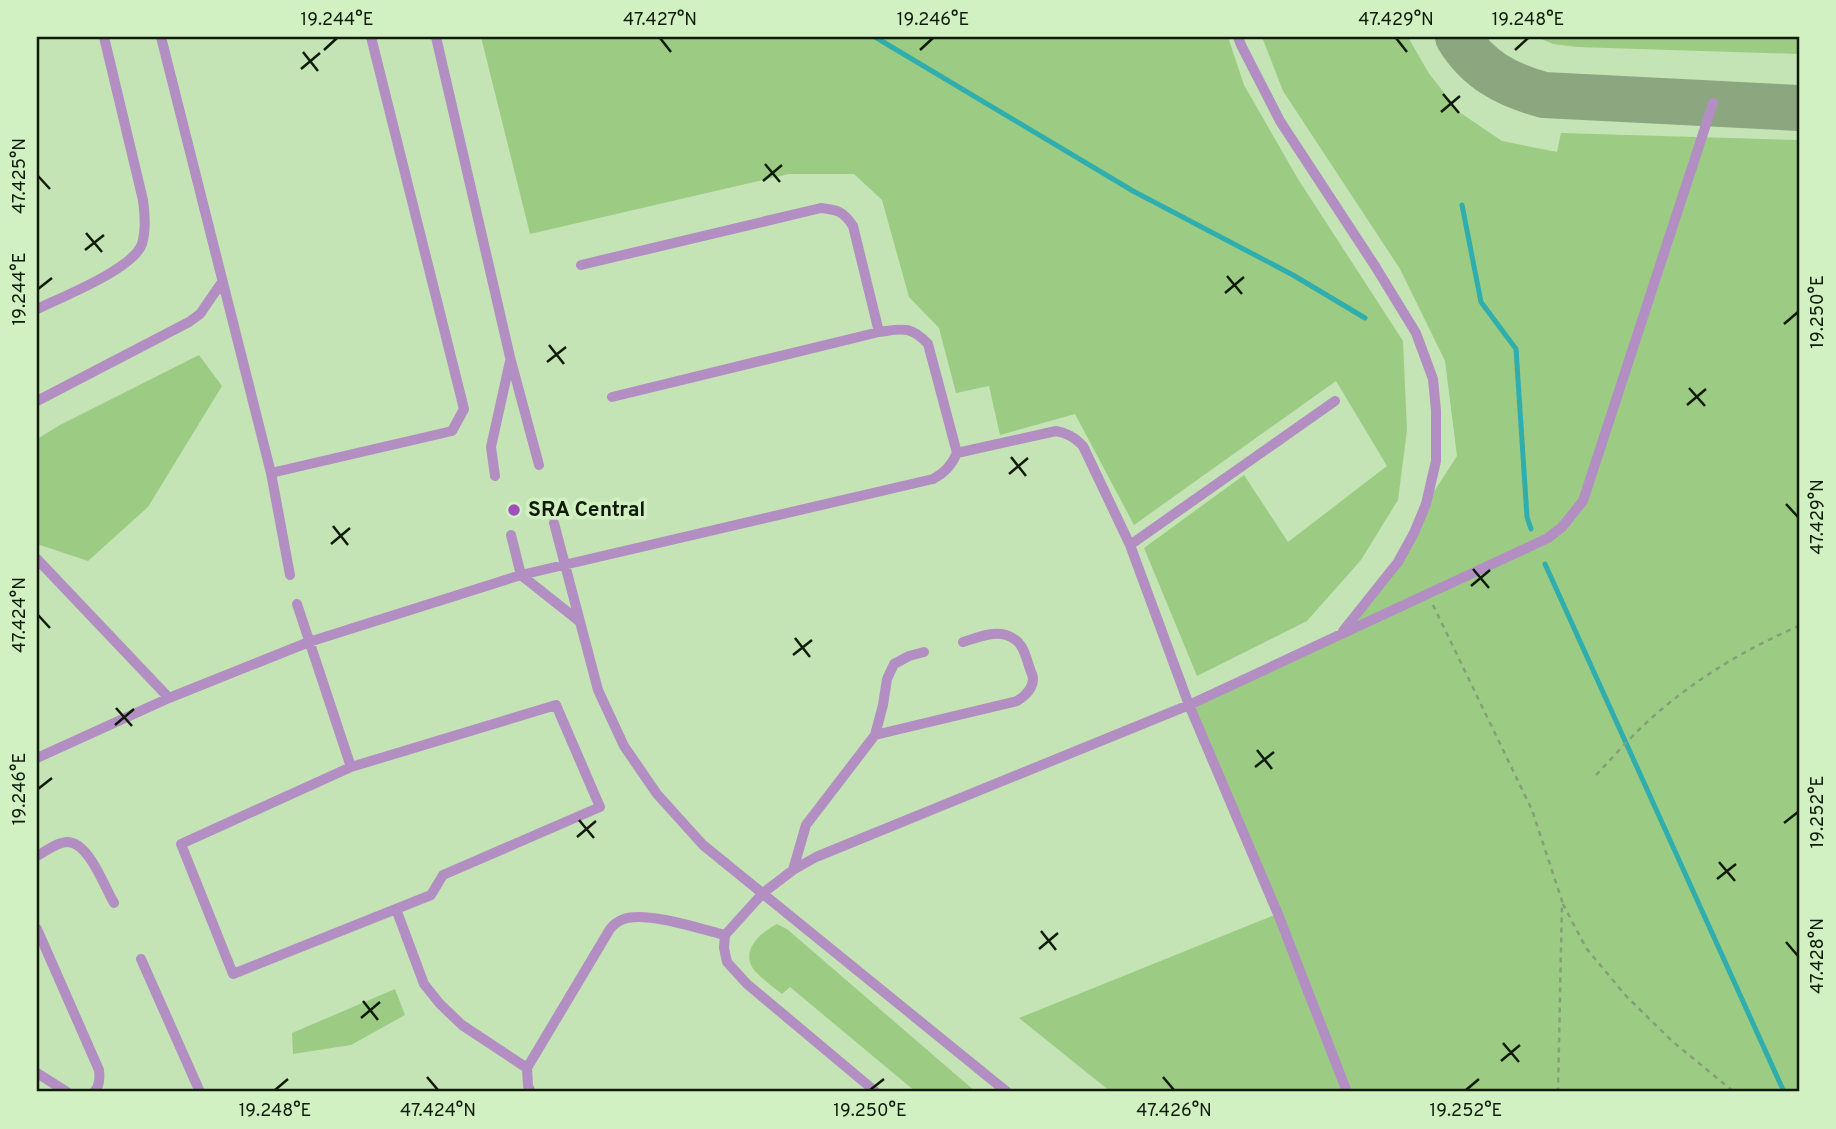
<svg xmlns="http://www.w3.org/2000/svg" width="1836" height="1129" viewBox="0 0 1836 1129" font-family="Overpass,sans-serif">
	<rect width="100%" height="100%" fill="#c4e4b5"/>
	<path fill="#9ccc84" d="M 481,37 L 1228,37 L 1244,85 L 1298,179 L 1403,341 L 1407,430 L 1398,500 L 1361,560 L 1307,621 L 1197,676 L 1144,548 L 1244,475 L 1288,542 L 1387,466 L 1336,381 L 1134,525 L 1075,414 L 1000,435 L 989,386 L 956,393 L 939,328 L 909,297 L 882,200 L 854,174 L 789,174 L 530,234 Z
		M 1262,37 L 1408,37 L 1428,72 L 1459,112 L 1502,141 L 1557,152 L 1561,133 L 1799,140 L 1799,1092 L 1111,1092 L 1019,1018 L 1277,914 L 1189,705 L 1341,634 L 1398,562 L 1426,504 L 1457,456 L 1445,361 L 1400,269 L 1283,91 Z
		M 1537,37 L 1799,37 L 1799,54 L 1577,47 L 1553,44 Z
		M 199,355 L 222,386 L 148,507 L 88,561 L 37,544 L 37,439 L 60,425 Z
		M 777,924 L 787,929 L 976,1092 L 916,1092 L 790,987 L 782,994 C 773,987 763,980 756,972 C 738,953 759,933 777,924 Z
		M 395,989 L 405,1015 L 351,1045 L 293,1054 L 292,1033 Z"/>
	<g fill="none" stroke-linecap="round" stroke-linejoin="round">
		<path stroke="#30adad" stroke-width="5" d="M 875,37 L 1133,191 L 1293,275 L 1365,318
			M 1462,205 L 1481,302 L 1516,349 L 1527,517 L 1531,529
			M 1545,564 L 1784,1092"/>
		<path stroke="#8ca680" stroke-width="46" d="M 1458,37 C 1478,70 1507,85 1544,95 L 1799,108"/>
		<path stroke="#869f7a" stroke-width="2.5" stroke-dasharray="5 5" stroke-linecap="butt" d="M 1433,605 L 1532,810 L 1562,901 L 1558,1092
			M 1596,775 C 1612,758 1628,740 1645,724 C 1690,682 1743,650 1799,626
			M 1563,904 L 1586,948 L 1627,997 L 1672,1041 L 1734,1092"/>
		<path stroke="#b38ec3" stroke-width="10" d="M 161,37 L 271,473 L 290,575
			M 436,37 L 510,357 L 539,465
			M 1238,37 L 1241,45 L 1280,121 L 1375,266 L 1416,333 L 1433,379 L 1436,411 L 1436,461 L 1426,504 L 1414,533 L 1398,562 L 1343,631
			M 581,265 L 821,208 C 838,210 843,211 853,226 L 879,332
			M 37,309 C 62,297 133,269 142,244 C 146,230 145,214 143,200 L 104,37
			M 37,401 L 189,322 L 200,314 L 222,282
			M 957,453 L 1056,431 C 1067,433 1074,437 1083,446 L 1130,545 L 1189,705 L 1278,914 L 1347,1092
			M 271,473 L 452,431 L 464,409 L 371,37
			M 495,476 L 491,447 L 510,361
			M 554,523 L 598,690 L 624,746 L 657,794 L 703,845 L 1007,1092
			M 511,535 L 521,575 L 579,621
			M 1130,545 L 1335,401
			M 37,559 L 169,698
			M 297,604 L 351,767 L 181,844 L 233,974 L 431,895 L 443,875 L 600,807 L 556,705 L 351,767
			M 875,735 L 1017,701 C 1025,696 1033,689 1033,679 C 1033,676 1031,672 1030,669 C 1025,654 1023,640 1006,635 C 992,631 976,638 963,642
			M 37,758 L 169,698 L 309,642 L 521,575 L 933,479 C 945,473 952,465 957,453 L 928,344 C 910,325 902,329 879,332 L 612,397
			M 37,856 C 46,851 57,842 68,842 C 89,843 104,886 114,903
			M 793,870 L 806,825 L 875,735 L 883,705 L 887,679 L 894,664 L 909,656 L 924,652
			M 396,909 L 424,984 L 440,1004 L 462,1025 L 527,1068
			M 37,929 L 99,1070 C 100,1078 100,1086 94,1092
			M 141,959 L 200,1092
			M 37,1073 L 67,1092
			M 531,1092 L 528,1086 L 527,1068 L 610,929 C 614,924 618,921 624,919 C 646,911 701,929 725,935
			M 876,1092 L 747,984 L 727,962 L 724,948 L 725,935 L 763,893 L 793,870 L 816,857 L 1189,705 L 1548,538 L 1562,527 L 1583,501 L 1713,103"/>
	</g>
	<path fill="none" stroke="#101b0a" stroke-width="2.5" d="M 660,38 L 671,52M 1396,38 L 1407,52M 324,50 L 337,38M 920,50 L 933,38M 1515,50 L 1528,38M 303,52 L 318,71M 301,69 L 320,53M 1443,94 L 1459,113M 1441,112 L 1460,96M 765,164 L 780,182M 38,176 L 50,189M 763,181 L 782,165M 86,233 L 102,252M 85,250 L 104,235M 1227,276 L 1242,294M 38,289 L 52,278M 1225,293 L 1244,277M 1784,324 L 1798,312M 549,345 L 564,364M 547,362 L 566,347M 1689,388 L 1705,406M 1687,405 L 1706,389M 1011,457 L 1026,476M 1009,474 L 1028,458M 1786,504 L 1798,517M 333,526 L 348,545M 331,544 L 350,528M 1473,569 L 1489,588M 1471,586 L 1490,570M 38,615 L 50,628M 795,638 L 810,657M 793,655 L 812,640M 116,708 L 132,726M 115,725 L 134,709M 1257,750 L 1272,769M 1255,767 L 1274,752M 38,789 L 52,778M 579,820 L 594,838M 1784,823 L 1798,812M 577,837 L 596,821M 1719,862 L 1735,881M 1717,879 L 1736,864M 1041,931 L 1056,950M 1786,942 L 1798,956M 1039,949 L 1058,933M 363,1001 L 378,1020M 361,1018 L 380,1002M 1503,1043 L 1519,1062M 1501,1061 L 1520,1045M 427,1077 L 438,1090M 1163,1077 L 1174,1090M 275,1090 L 288,1079M 870,1090 L 884,1079M 1466,1090 L 1479,1079"/>
	<circle fill="#9f4ebe" stroke="#d1f1c2" stroke-width="2.5" cx="514" cy="510" r="7"/>
	<g text-anchor="middle" dominant-baseline="central" stroke-width="7" stroke-linejoin="round" paint-order="stroke">
		<g font-size="21" font-weight="bold" fill="#101b0a" stroke="#d1f1c2" text-anchor="start">
			<text x="528" y="510">SRA Central</text>
		</g>
	</g>
	<rect width="1836" height="1129" fill="none" stroke="#d1f1c2" stroke-width="77"/>
	<rect x="38" y="38" width="1760" height="1052" fill="none" stroke="#101b0a" stroke-width="2.5"/>
	<g font-size="18" text-anchor="middle" fill="#101b0a">
		<text x="337" y="25">19.244°E</text>
		<text x="660" y="25">47.427°N</text>
		<text x="933" y="25">19.246°E</text>
		<text x="1396" y="25">47.429°N</text>
		<text x="1528" y="25">19.248°E</text>
		<text transform="translate(19 176) rotate(-90)" y="6">47.425°N</text>
		<text transform="translate(19 289) rotate(-90)" y="6">19.244°E</text>
		<text transform="translate(1817 312) rotate(-90)" y="6">19.250°E</text>
		<text transform="translate(1817 517) rotate(-90)" y="6">47.429°N</text>
		<text transform="translate(19 615) rotate(-90)" y="6">47.424°N</text>
		<text transform="translate(19 789) rotate(-90)" y="6">19.246°E</text>
		<text transform="translate(1817 812) rotate(-90)" y="6">19.252°E</text>
		<text transform="translate(1817 956) rotate(-90)" y="6">47.428°N</text>
		<text x="275" y="1116">19.248°E</text>
		<text x="438" y="1116">47.424°N</text>
		<text x="870" y="1116">19.250°E</text>
		<text x="1174" y="1116">47.426°N</text>
		<text x="1466" y="1116">19.252°E</text>
	</g>
</svg>
